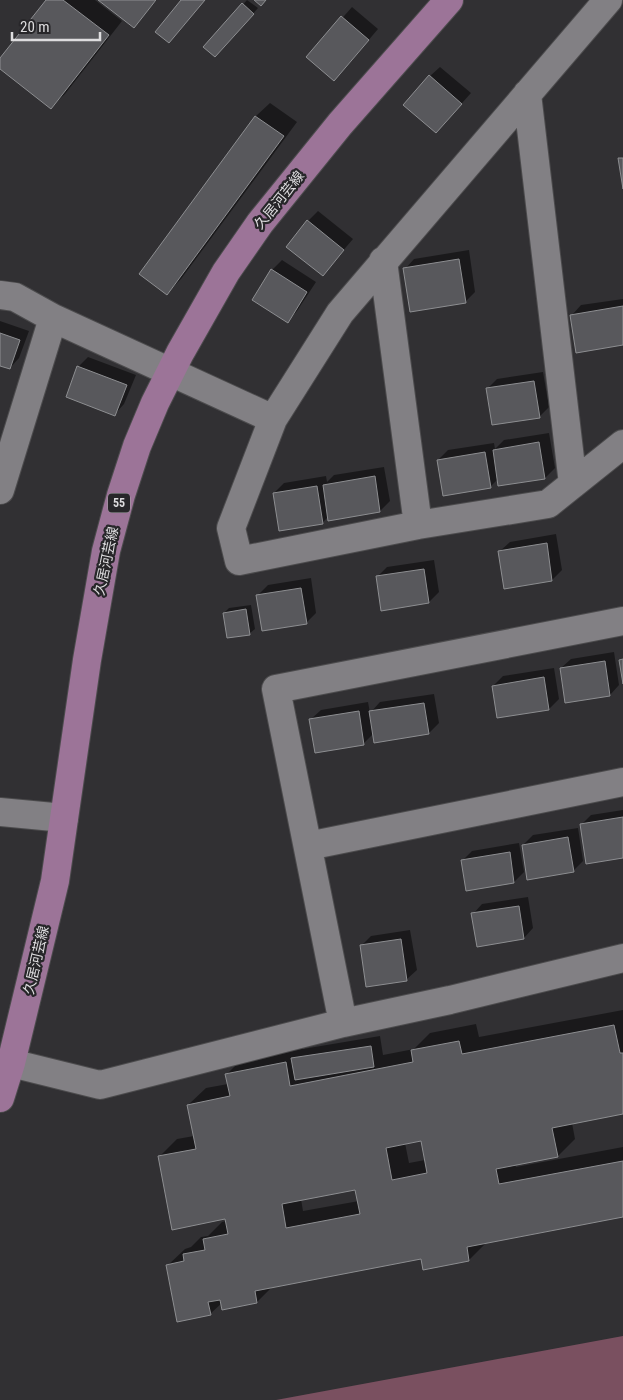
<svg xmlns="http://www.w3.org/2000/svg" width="623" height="1400" viewBox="0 0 623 1400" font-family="'Roboto Condensed','Noto Sans JP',sans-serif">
	<rect width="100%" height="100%" fill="#313033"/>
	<path fill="#7a5060" d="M 623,1336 L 623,1400 L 276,1400 Z"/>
	<path fill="#0007" fill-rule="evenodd" d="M 47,0 L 95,0 L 122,21 L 65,94 L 51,107 L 0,68 L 0,61 Z
		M 100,0 L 157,0 L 134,26 Z
		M 247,0 L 258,8 L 220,51 L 205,47 Z
		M 352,7 L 378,29 L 344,69 L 308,57 Z
		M 440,67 L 471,93 L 445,122 L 430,76 Z
		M 270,103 L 297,122 L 181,279 L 167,293 L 141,273 L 256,116 Z
		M 318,211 L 353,239 L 323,274 L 308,221 Z
		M 469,250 L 475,292 L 465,302 L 405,269 L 414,259 Z
		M 282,260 L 316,282 L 297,311 L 288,321 L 272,270 Z
		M 623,299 L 623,344 L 572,315 L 581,305 Z
		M 0,321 L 29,331 L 19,358 L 10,368 L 0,364 Z
		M 88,357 L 136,375 L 124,404 L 115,414 L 78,367 Z
		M 543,372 L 549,407 L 539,417 L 487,389 L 497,379 Z
		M 549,433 L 555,468 L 545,478 L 498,479 L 490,487 L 438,460 L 448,450 L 494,443 L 495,449 L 504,440 Z
		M 384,467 L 390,501 L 380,511 L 329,516 L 322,523 L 274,493 L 284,483 L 326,476 L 327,482 L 334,475 Z
		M 556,534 L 562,570 L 552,580 L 505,587 L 500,551 L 510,542 Z
		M 434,560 L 439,592 L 429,602 L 377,577 L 387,567 Z
		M 311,578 L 316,613 L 306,623 L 258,595 L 268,585 Z
		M 251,605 L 255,629 L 250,633 L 228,637 L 224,613 L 229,608 Z
		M 614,652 L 619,685 L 610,695 L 561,668 L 571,659 Z
		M 554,668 L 559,699 L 549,709 L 493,686 L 503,676 Z
		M 434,694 L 439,723 L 429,733 L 375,741 L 374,733 L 363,744 L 311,719 L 321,710 L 368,702 L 370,713 L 380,702 Z
		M 623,810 L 623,857 L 581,825 L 591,815 Z
		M 578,828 L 583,861 L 573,871 L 523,845 L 533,835 Z
		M 519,843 L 524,872 L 514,882 L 467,890 L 462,861 L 472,851 Z
		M 528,897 L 533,928 L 524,938 L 473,914 L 482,904 Z
		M 410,930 L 417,970 L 407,979 L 367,986 L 361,946 L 371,936 Z
		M 623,1010 L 623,1113 L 572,1123 L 575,1139 L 558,1156 L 515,1164 L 516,1167 L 623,1147 L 623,1216 L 487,1242 L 469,1260 L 422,1258 L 272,1287 L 257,1302 L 223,1308 L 222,1303 L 210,1314 L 167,1266 L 185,1249 L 191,1247 L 201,1237 L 208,1236 L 222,1222 L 227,1221 L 226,1218 L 159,1157 L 177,1139 L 194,1136 L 188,1105 L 206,1088 L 228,1084 L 227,1074 L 244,1057 L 303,1046 L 303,1049 L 380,1036 L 383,1055 L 414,1049 L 430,1033 L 476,1024 L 479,1037 ZM 422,1140 L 425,1160 L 409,1163 L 405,1143 ZM 356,1189 L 359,1201 L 303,1211 L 301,1199 Z"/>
	<path fill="#58585c" stroke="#8d8e91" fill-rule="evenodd" d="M 46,0 L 63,0 L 109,35 L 51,109 L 0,69 L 0,58 Z
		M 98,0 L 156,0 L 134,28 Z
		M 181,0 L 205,0 L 169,43 L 155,32 Z
		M 254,0 L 266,0 L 261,6 Z
		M 242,3 L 254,14 L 215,57 L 203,47 Z
		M 341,16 L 369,40 L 334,81 L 306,57 Z
		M 429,75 L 462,104 L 436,133 L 403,105 Z
		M 255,116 L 284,136 L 167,295 L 139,274 Z
		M 618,158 L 623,158 L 623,189 Z
		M 307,220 L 344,250 L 323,276 L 286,247 Z
		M 459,259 L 466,303 L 410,312 L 403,268 Z
		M 271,269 L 307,292 L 288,323 L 252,300 Z
		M 623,306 L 623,345 L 576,353 L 570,315 Z
		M 0,333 L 20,340 L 10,369 L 0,366 Z
		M 77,366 L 127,385 L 115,416 L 66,397 Z
		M 534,381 L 540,418 L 492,425 L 486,388 Z
		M 539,442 L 545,479 L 498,486 L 493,450 Z
		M 485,452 L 491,488 L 443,496 L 437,460 Z
		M 375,476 L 380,512 L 328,521 L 323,485 Z
		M 317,486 L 323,524 L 279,531 L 273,493 Z
		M 547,543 L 552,581 L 504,589 L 498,551 Z
		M 424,569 L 429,603 L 381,611 L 376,576 Z
		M 301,588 L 307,624 L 262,631 L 256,595 Z
		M 246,609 L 250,635 L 227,638 L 223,613 Z
		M 623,659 L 623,684 L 619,660 Z
		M 605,661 L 610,696 L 565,703 L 560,668 Z
		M 544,677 L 549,710 L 497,718 L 492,686 Z
		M 424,703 L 429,734 L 374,743 L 369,711 Z
		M 359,711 L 364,745 L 315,753 L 309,719 Z
		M 623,817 L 623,858 L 586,864 L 580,824 Z
		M 568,837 L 574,872 L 527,880 L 522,845 Z
		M 510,852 L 514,883 L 466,891 L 461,860 Z
		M 519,906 L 524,939 L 477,947 L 471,913 Z
		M 401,939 L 407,981 L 366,987 L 360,945 Z
		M 614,1025 L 620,1053 L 623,1053 L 623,1114 L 552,1128 L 558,1157 L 496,1169 L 499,1184 L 623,1161 L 623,1217 L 467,1247 L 469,1261 L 423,1270 L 421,1259 L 255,1291 L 257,1303 L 222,1310 L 220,1300 L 208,1302 L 211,1315 L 177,1322 L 166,1265 L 184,1261 L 183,1254 L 205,1250 L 203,1239 L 228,1234 L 225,1219 L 172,1230 L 158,1156 L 196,1149 L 187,1105 L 230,1096 L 225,1074 L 286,1062 L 290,1086 L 413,1062 L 411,1050 L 459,1041 L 462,1054 ZM 421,1141 L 427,1173 L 392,1180 L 386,1148 ZM 355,1190 L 360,1214 L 286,1228 L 282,1204 Z
		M 371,1046 L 374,1067 L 295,1080 L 291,1058 Z"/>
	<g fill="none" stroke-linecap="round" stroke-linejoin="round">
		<defs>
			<path id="minor" d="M 608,0 L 340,313 L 273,419 L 231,528 L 239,561 L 418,525 L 548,504 L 623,444
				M 527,94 L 573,484
				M 383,261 L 418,525
				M 0,295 L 15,297 L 53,318
				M 0,490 L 53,318 L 273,419
				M 0,812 L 64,818
				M 308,846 L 623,782
				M 343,1023 L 276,689 L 623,621
				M 11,1063 L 100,1085 L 343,1023 L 450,1000 L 623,958"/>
			<path id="primary" d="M 0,1098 L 11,1063 L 55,881 L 87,660 L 106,551 L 121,495 L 137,446 L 155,403 L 180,353 L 226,272 L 260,223 L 340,124 L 449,0"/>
		</defs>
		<use href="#minor" stroke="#4c4b4d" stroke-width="30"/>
		<use href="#primary" stroke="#4c4b4d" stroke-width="30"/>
		<use href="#minor" stroke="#828084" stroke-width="28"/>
		<use href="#primary" stroke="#9c7498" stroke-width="28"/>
	</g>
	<g text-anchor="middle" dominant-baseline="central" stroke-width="4.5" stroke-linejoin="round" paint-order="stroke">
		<rect fill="#272629" stroke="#a7a6a8" stroke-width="1" x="108" y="493.5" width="22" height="19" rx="4"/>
		<g font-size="12" font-weight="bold" fill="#dedddf">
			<text x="119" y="503">55</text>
		</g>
		<g font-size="14" fill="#dedddf" stroke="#272629">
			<text transform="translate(279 200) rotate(-51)">久居河芸線</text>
			<text transform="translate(106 561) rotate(-78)">久居河芸線</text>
			<text transform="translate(36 960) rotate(-77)">久居河芸線</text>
		</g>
	</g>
	<path d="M12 32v8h88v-8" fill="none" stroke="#dedddf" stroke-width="2.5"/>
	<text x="20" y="32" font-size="15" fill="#dedddf" stroke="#272629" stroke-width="4" paint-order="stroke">20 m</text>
</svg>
